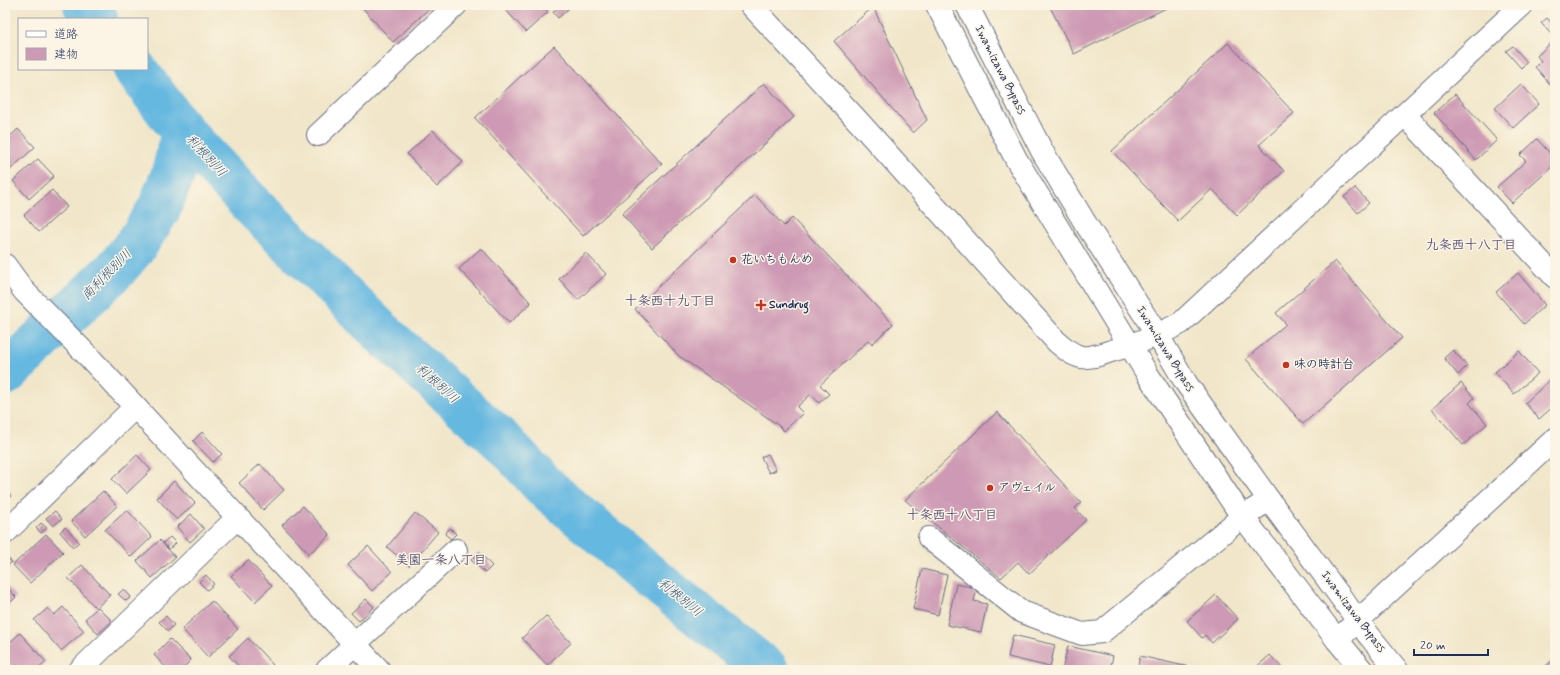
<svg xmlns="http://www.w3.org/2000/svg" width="1560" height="675" viewBox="0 0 1560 675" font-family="Mynerve,'Klee One',sans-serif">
	<rect width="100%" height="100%" fill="#fcf5e5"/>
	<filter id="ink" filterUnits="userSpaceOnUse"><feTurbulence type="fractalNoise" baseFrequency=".025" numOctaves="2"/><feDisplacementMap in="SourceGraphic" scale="8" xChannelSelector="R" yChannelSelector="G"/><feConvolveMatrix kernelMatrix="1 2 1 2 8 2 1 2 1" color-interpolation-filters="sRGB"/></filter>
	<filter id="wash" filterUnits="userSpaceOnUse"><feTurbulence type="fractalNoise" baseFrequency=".012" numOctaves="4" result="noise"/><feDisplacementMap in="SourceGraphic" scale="16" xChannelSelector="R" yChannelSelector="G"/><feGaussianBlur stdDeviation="0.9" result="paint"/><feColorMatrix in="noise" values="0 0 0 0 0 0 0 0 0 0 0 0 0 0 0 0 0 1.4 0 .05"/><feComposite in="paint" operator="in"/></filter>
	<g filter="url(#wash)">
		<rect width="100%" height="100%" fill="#f1e6c9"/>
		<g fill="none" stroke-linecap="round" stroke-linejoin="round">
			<path stroke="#65b8e0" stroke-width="44" d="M 85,5 L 96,19
				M 135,69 L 183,132 L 250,203 L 385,336 L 506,445 L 544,486 L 646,573 L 767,670
				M 5,374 L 116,269 L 136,245 L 159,209 L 173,174 L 183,132"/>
		</g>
		<g id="blocks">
			<path fill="#cd99b4" d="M 360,5 L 433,5 L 393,42 Z
				M 504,5 L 541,5 L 548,12 L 526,32 L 503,7 Z
				M 561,5 L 565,5 L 568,9 L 558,18 L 553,12 Z
				M 1049,5 L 1172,5 L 1074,54 Z
				M 873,7 L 927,120 L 913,133 L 834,41 Z
				M 1547,18 L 1555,27 L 1555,30 L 1551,34 L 1541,23 Z
				M 1555,39 L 1555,79 L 1550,84 L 1535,67 L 1541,61 L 1537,56 Z
				M 1228,43 L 1294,113 L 1259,145 L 1284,171 L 1237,215 L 1212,189 L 1178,221 L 1112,151 Z
				M 554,46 L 662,164 L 583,236 L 475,118 Z
				M 1513,46 L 1527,62 L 1521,68 L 1506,51 Z
				M 764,83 L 794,117 L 652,248 L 622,214 Z
				M 1521,84 L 1539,104 L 1513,128 L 1495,108 Z
				M 1455,94 L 1497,140 L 1476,160 L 1434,113 Z
				M 18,129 L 35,147 L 10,170 L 5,165 L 5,141 Z
				M 433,130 L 463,162 L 437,187 L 407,154 Z
				M 1537,139 L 1555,159 L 1555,164 L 1512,203 L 1497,187 L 1526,161 L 1520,155 Z
				M 38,159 L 54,176 L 29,199 L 13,181 Z
				M 1355,188 L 1369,203 L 1358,213 L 1344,197 Z
				M 52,190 L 67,207 L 39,232 L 24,215 Z
				M 755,195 L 784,226 L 792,218 L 893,324 L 872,344 L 869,340 L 820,385 L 829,394 L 819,403 L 811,394 L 797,407 L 803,413 L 784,431 L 778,425 L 679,356 L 635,309 Z
				M 481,248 L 531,303 L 509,323 L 459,269 Z
				M 586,253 L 606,274 L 578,300 L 559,279 Z
				M 1335,261 L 1402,338 L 1303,424 L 1246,359 L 1286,324 L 1276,313 Z
				M 1518,273 L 1545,305 L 1524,324 L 1496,292 Z
				M 1453,350 L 1467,366 L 1458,375 L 1444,358 Z
				M 1519,351 L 1538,373 L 1514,394 L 1495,372 Z
				M 1550,380 L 1555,386 L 1555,405 L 1539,419 L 1525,403 Z
				M 1461,383 L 1474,398 L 1469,403 L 1487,424 L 1463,445 L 1432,409 Z
				M 997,412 L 1081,503 L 1075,508 L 1086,520 L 1029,574 L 1018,562 L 1001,578 L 905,500 Z
				M 202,432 L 222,454 L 213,462 L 193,441 Z
				M 768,454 L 776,470 L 769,473 L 761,457 Z
				M 137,455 L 151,470 L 126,494 L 112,479 Z
				M 260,464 L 284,490 L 263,510 L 239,483 Z
				M 174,481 L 195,503 L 177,520 L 157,498 Z
				M 5,489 L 11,496 L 5,502 Z
				M 103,491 L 117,506 L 85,536 L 71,521 Z
				M 303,506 L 330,535 L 309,554 L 282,525 Z
				M 127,510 L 152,537 L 131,557 L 105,530 Z
				M 55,511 L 62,519 L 53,526 L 46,518 Z
				M 415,513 L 438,532 L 409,566 L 387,547 Z
				M 191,514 L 204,529 L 190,542 L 177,527 Z
				M 41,523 L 47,528 L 41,533 L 36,528 Z
				M 65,527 L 79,542 L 73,547 L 60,532 Z
				M 450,528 L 456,534 L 451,539 L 445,534 Z
				M 46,534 L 63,552 L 30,583 L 13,565 Z
				M 170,537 L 176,543 L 169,549 L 163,543 Z
				M 160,540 L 175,557 L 152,578 L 137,561 Z
				M 368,546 L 392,572 L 372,591 L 348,565 Z
				M 479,552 L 492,566 L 485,573 L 471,560 Z
				M 6,557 L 12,562 L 6,567 L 5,558 Z
				M 248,560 L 272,586 L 255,602 L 231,576 Z
				M 82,565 L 110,595 L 96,608 L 68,578 Z
				M 922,569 L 947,575 L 938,615 L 913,609 Z
				M 206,575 L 214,584 L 207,590 L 199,582 Z
				M 956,584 L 977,588 L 974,601 L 987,604 L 981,632 L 947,625 Z
				M 5,585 L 16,597 L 5,608 Z
				M 124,589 L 131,597 L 126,601 L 118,594 Z
				M 1216,595 L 1238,619 L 1212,643 L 1205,635 L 1202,638 L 1187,621 Z
				M 366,599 L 374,607 L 359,621 L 351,613 Z
				M 212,601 L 238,629 L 208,657 L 182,629 Z
				M 63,607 L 84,631 L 61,651 L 34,620 L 48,608 L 54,615 Z
				M 98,607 L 112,621 L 98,634 L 85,619 Z
				M 166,616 L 174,625 L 168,631 L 159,622 Z
				M 546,616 L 571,643 L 547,665 L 522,638 Z
				M 20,633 L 46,662 L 37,670 L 15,670 L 5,659 L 5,647 Z
				M 1013,635 L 1055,645 L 1050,667 L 1008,657 Z
				M 248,638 L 273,665 L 267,670 L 242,670 L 229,656 Z
				M 170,639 L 191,660 L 181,670 L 168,670 L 154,655 Z
				M 1068,646 L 1113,656 L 1110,670 L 1062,670 Z
				M 1270,655 L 1284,670 L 1253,670 Z
				M 1140,656 L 1189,667 L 1188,670 L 1137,670 Z
				M 1555,658 L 1555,670 L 1542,670 Z"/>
		</g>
	</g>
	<g filter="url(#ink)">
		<use href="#blocks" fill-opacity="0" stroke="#666f83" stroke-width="1"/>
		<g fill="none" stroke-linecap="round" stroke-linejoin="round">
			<defs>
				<path id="minor" d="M 751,5 L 858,121 L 1057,342 C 1064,348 1072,355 1081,357 C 1090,358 1100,355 1108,352 C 1134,345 1157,336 1181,323 L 1522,5
					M 1405,115 L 1555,277
					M 318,135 L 456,5
					M 5,265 L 24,291 L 89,357 L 379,670
					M 5,533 L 135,407
					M 929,538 L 1022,612 L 1082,634 L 1102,632 L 1242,517 L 1269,500
					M 1337,640 L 1555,439
					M 80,670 L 237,518
					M 327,670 L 456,550"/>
				<path id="highway" d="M 937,5 L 1016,159 L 1148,375 L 1237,509 L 1337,640 L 1362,670
					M 967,5 L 1042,151 L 1084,221 L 1158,336 L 1186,383 L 1269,500 L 1367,633 L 1397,670"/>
			</defs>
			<use href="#minor" stroke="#666f83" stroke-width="24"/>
			<use href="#highway" stroke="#666f83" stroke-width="24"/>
			<use href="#minor" stroke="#fff" stroke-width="22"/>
			<use href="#highway" stroke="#fff" stroke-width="22"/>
		</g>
	</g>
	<g fill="#c8321e" stroke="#fcf5e5" stroke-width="1.5">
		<circle cx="733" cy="260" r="4"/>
		<path d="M759 299h4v4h4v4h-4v4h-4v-4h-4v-4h4z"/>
		<circle cx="1286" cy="365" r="4"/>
		<circle cx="990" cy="488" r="4"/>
	</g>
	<g text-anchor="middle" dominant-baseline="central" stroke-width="3" stroke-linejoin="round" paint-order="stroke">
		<g font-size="12" fill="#1b2f5e" stroke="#fcf5e5">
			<text transform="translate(1000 70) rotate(63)">Iwamizawa Bypass</text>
			<text transform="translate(1165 349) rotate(58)">Iwamizawa Bypass</text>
			<text transform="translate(1353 612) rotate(53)">Iwamizawa Bypass</text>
		</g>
		<g font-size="12" font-weight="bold" fill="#1b2f5e" stroke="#fcf5e5" text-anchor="start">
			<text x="741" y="260">花いちもんめ</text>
			<text x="769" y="305">Sundrug</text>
			<text x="1294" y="365">味の時計台</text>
			<text x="998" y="488">アヴェイル</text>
		</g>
		<g font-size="13" font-style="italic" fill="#315885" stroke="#fcf5e5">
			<text transform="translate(206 156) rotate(47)">利根別川</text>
			<text transform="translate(107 275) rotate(-46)">南利根別川</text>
			<text transform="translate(437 384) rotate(42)">利根別川</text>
			<text transform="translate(680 598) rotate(39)">利根別川</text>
		</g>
		<g font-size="13" font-weight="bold" fill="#59547c" stroke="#fcf5e5">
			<text x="1471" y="245">九条西十八丁目</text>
			<text x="670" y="301">十条西十九丁目</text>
			<text x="952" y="515">十条西十八丁目</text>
			<text x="441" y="560">美園一条八丁目</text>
		</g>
	</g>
	<rect width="1560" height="675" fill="none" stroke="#fcf5e5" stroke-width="20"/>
	<rect x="18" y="18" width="130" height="52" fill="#fcf5e5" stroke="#a2a6af"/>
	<rect x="26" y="31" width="20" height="6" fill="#ffffff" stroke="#a2a6af"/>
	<text x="54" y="38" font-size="12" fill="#1b2f5e">道路</text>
	<rect x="26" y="48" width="20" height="12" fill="#cd99b4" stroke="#a2a6af"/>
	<text x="54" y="58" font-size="12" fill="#1b2f5e">建物</text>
	<path d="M1414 649v6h74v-6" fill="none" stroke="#1b2f5e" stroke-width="2"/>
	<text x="1420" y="649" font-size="12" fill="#1b2f5e" stroke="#fcf5e5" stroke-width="3" paint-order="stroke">20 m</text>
</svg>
